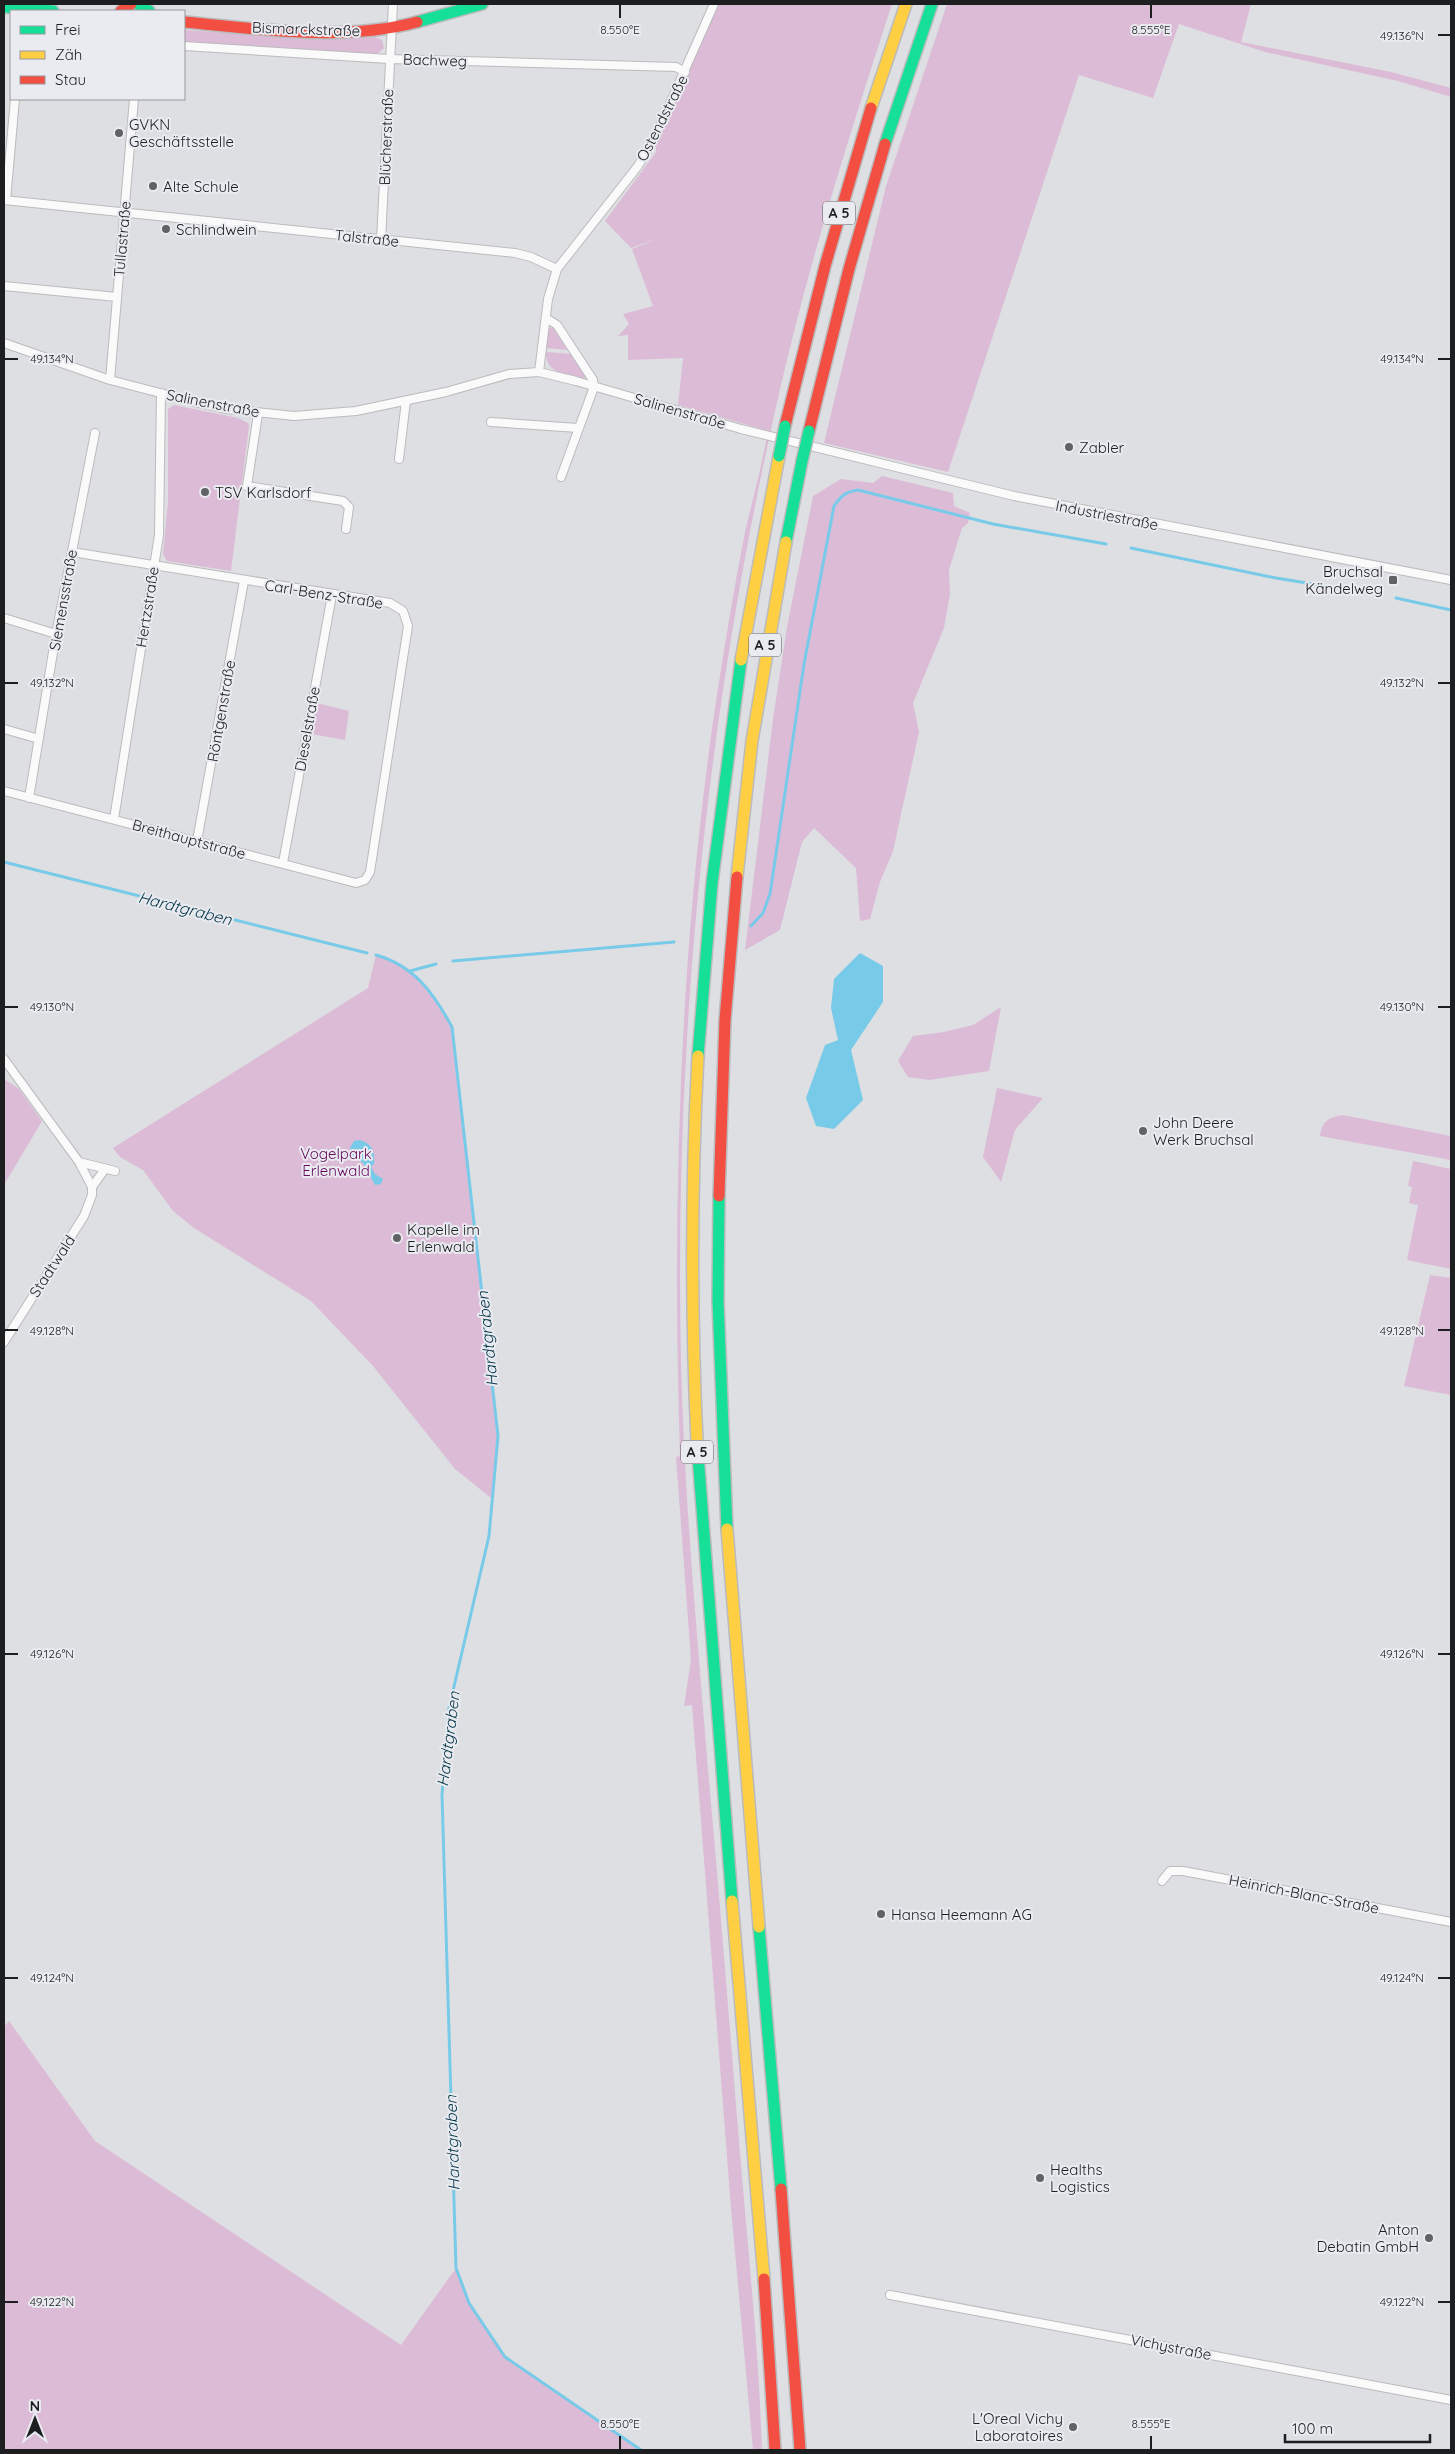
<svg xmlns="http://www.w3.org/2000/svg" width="1455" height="2454" viewBox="0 0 1455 2454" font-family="Quicksand,sans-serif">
	<rect width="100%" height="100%" fill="#dedfe2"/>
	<path fill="#dcbbd7" d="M 714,4 L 892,4 C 851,130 811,256 781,385 C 707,704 674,1032 681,1360 C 684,1496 697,1633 708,1769 C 720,1901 730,2033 741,2165 C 749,2260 759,2355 762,2450 L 753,2450 L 731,2208 L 692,1705 L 684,1706 L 691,1660 L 676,1457 L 680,1456 C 672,1203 679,951 716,701 C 725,644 734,587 745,532 C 753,498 762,465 768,431 L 678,405 L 683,358 L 628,360 L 628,335 L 618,336 L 629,324 L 623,314 L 653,306 L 632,249 L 659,238 L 631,248 L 605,221 L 656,152 L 655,137 Z
		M 947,4 L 1251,4 L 1241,42 L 1391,72 L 1451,88 L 1451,97 L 1398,81 L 1265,52 L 1179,24 L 1153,98 L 1079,75 L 948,472 L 824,443 L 886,186 Z
		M 184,30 L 312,39 L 375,37 L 382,40 L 384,48 L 377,54 L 184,44 Z
		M 549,328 L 553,328 L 567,350 L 546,348 Z
		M 546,352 L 571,354 L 586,377 L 585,378 C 566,373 546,375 546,352 Z
		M 174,405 L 238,418 L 248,423 L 249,426 L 231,571 L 167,561 L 163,554 L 168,501 L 168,409 Z
		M 882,476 L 953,493 L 954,506 L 970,513 L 968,523 L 962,528 L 949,570 L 950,594 L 944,628 L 913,703 L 919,732 L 893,851 L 880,882 L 870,919 L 860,921 L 856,868 L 814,828 L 802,842 L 780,930 L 745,950 L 773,719 L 787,627 L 813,496 L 841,479 L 873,483 Z
		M 317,703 L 349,711 L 345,740 L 311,734 Z
		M 376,955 C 416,968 433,992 452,1027 L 498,1436 L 491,1498 L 455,1469 L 373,1366 L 311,1301 L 194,1228 L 173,1211 L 143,1170 L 120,1157 L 113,1148 L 368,988 Z
		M 1001,1007 L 989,1071 L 929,1080 L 908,1077 L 898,1061 L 913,1036 L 944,1032 L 973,1025 Z
		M 4,1079 L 19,1089 L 42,1121 L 4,1185 Z
		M 997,1088 L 1043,1098 L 1015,1130 L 1001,1182 L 983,1157 Z
		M 1343,1115 L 1451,1136 L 1451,1160 L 1320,1136 C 1322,1121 1329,1117 1343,1115 Z
		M 1413,1161 L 1451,1169 L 1451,1269 L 1407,1260 L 1418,1205 L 1409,1203 L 1412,1187 L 1408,1186 Z
		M 1430,1275 L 1451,1278 L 1451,1395 L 1404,1386 Z
		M 9,2021 L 95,2141 L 401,2345 L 456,2268 L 469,2303 L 505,2357 L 641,2450 L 4,2450 L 4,2027 Z"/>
	<path fill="#78cae9" d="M 860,953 L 883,966 L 883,1002 L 851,1050 L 863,1100 L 834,1129 L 816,1126 L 806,1098 L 825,1045 L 838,1040 L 831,1008 L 834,979 Z
		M 360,1140 C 372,1144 375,1151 374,1164 L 371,1167 L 375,1174 L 383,1179 L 381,1184 L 375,1185 L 363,1163 L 351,1155 L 350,1148 L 354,1141 Z"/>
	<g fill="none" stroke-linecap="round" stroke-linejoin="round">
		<path stroke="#78cae9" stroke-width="3" d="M 1131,548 L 1276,578 L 1368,593
			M 1396,598 L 1451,610
			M 4,862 L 367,953
			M 751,926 L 763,913 L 770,894 L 804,664 L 834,506 C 841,496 845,492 858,490 L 993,524 L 1106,544
			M 376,955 C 415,966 434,994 452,1027 L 498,1436 L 489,1536 L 449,1708 L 442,1795 L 456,2268 L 469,2303 L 505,2357 L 641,2450
			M 453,961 L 674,942
			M 410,971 L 436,964"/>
		<defs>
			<path id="street" d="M 184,46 L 389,59 L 676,67 L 685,72
				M 4,200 L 515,253 L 531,257 L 557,269
				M 6,200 L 15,99
				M 381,240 L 393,4
				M 4,286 L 117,297
				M 546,318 L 557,325 L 593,380 L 594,387 L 561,477
				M 4,343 L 110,380 L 195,402 L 227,409 L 294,416 L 356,411 L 446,392 L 509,374 L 539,372 L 576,381 L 741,429 L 1014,496 L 1451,580
				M 539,372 L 548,299 L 557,269 L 638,166 L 655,137 L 714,4
				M 110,380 L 134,99
				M 258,414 L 247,486 L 343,501 L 349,507 L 346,529
				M 491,422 L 578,428
				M 399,459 L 406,401
				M 4,618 L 56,634
				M 4,729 L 39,739
				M 4,791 L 356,883 L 365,880 L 370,872 L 408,626 L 403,611 L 390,603 L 72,552
				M 29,798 L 56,634 L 95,433
				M 114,819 L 159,535 L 161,393
				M 197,841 L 244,581
				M 283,863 L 332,595
				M 4,1059 L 79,1162 L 115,1171
				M 79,1162 L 92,1187 L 105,1169
				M 4,1342 L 84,1216 L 92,1195 L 92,1187
				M 1162,1881 L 1170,1871 L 1183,1871 L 1451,1922
				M 890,2295 L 1451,2400"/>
			<path id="fast" d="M 138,4 L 149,11
				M 4,7 L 53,11
				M 417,22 L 482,4
				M 885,144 L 932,4
				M 786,542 L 802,461
				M 698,1056 L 712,883 L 741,660
				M 719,1196 L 718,1301 L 727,1529
				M 697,1442 L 732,1901
				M 759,1927 L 781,2189"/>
			<path id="slow" d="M 871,108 L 906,4
				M 741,660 L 779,456
				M 737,877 L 752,741 L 786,542
				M 697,1442 C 691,1313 691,1184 698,1056
				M 727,1529 L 759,1927
				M 732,1901 L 764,2279"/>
			<path id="jam" d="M 121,11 L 131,4
				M 184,22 C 260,29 342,42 417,22
				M 785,426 L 825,266 L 871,108
				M 809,431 L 849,269 L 885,144
				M 719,1196 L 725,1020 L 737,877
				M 781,2189 L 800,2450
				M 764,2279 L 775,2450"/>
		</defs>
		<use href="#street" stroke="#bbbbbd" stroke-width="10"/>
		<use href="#fast" stroke="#bbbbbd" stroke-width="14"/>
		<use href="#slow" stroke="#bbbbbd" stroke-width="14"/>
		<use href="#jam" stroke="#bbbbbd" stroke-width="14"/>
		<use href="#street" stroke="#fafafb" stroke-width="8"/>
		<use href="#fast" stroke="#16e098" stroke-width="11"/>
		<use href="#slow" stroke="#ffcf43" stroke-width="11"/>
		<use href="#jam" stroke="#f24e42" stroke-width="11"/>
		<defs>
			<path id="fast-bridge" d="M 779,456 L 785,426
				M 802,461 L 809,431"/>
		</defs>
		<use href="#fast-bridge" stroke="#b9babb" stroke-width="14" stroke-linecap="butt"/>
		<use href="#fast-bridge" stroke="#16e098" stroke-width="11"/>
	</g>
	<path fill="none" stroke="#1d1e20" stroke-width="2" d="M 620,5 L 620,18M 1151,5 L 1151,18M 1438,35 L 1450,35M 5,359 L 18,359M 1438,359 L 1450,359M 5,683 L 18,683M 1438,683 L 1450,683M 5,1007 L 18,1007M 1438,1007 L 1450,1007M 5,1330 L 18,1330M 1438,1330 L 1450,1330M 5,1654 L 18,1654M 1438,1654 L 1450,1654M 5,1978 L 18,1978M 1438,1978 L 1450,1978M 5,2302 L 18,2302M 1438,2302 L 1450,2302M 620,2436 L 620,2449M 1151,2436 L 1151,2449"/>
	<g fill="#616264" stroke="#eaebf1" stroke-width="2">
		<circle cx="119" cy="133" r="5"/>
		<circle cx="153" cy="186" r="5"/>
		<circle cx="166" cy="229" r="5"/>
		<circle cx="1069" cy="447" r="5"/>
		<circle cx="205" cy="492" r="5"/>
		<rect x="1388" y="575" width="10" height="10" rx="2.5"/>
		<circle cx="1143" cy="1131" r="5"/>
		<circle cx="397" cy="1238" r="5"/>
		<circle cx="881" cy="1914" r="5"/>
		<circle cx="1040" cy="2178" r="5"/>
		<circle cx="1429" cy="2238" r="5"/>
		<circle cx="1073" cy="2427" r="5"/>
	</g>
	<g text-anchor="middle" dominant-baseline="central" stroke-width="4" stroke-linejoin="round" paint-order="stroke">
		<g fill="#eaebf1" stroke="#5a5c5f" stroke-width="1">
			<rect x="823" y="201.5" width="32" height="23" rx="4"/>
			<rect x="749" y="633.5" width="32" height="23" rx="4"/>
			<rect x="681" y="1440.5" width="32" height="23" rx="4"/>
		</g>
		<g font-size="14" font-weight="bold" fill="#1d1e20">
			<text x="839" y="213">A 5</text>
			<text x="765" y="645">A 5</text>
			<text x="697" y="1452">A 5</text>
		</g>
		<g font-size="15" fill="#1d1e20" stroke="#eaebf1">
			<text transform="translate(306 29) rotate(2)">Bismarckstraße</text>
			<text transform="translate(435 60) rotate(2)">Bachweg</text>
			<text transform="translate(662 118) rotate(-63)">Ostendstraße</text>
			<text transform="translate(386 137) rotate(-88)">Blücherstraße</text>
			<text transform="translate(367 238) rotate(6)">Talstraße</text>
			<text transform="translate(122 239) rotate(-85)">Tullastraße</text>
			<text transform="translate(213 403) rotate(11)">Salinenstraße</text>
			<text transform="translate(680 411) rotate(16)">Salinenstraße</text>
			<text transform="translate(1107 515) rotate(11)">Industriestraße</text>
			<text transform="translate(324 594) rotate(9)">Carl-Benz-Straße</text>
			<text transform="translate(63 600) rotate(-80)">Siemensstraße</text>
			<text transform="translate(147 607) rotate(-81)">Hertzstraße</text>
			<text transform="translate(221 711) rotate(-80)">Röntgenstraße</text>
			<text transform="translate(307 729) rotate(-80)">Dieselstraße</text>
			<text transform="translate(189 839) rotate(15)">Breithauptstraße</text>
			<text transform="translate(52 1266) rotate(-57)">Stadtwald</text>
			<text transform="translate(1304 1894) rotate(11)">Heinrich-Blanc-Straße</text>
			<text transform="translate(1171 2347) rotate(11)">Vichystraße</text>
		</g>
		<g font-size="15" fill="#1d1e20" stroke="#eaebf1" text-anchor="start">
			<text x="129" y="124">GVKN<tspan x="129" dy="17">Geschäftsstelle</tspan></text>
			<text x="163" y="186">Alte Schule</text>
			<text x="176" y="229">Schlindwein</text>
			<text x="1079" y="447">Zabler</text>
			<text x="215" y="492">TSV Karlsdorf</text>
			<text x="1383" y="571" text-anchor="end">Bruchsal<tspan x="1383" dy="17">Kändelweg</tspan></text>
			<text x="1153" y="1122">John Deere<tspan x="1153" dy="17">Werk Bruchsal</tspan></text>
			<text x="407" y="1229">Kapelle im<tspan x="407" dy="17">Erlenwald</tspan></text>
			<text x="891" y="1914">Hansa Heemann AG</text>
			<text x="1050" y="2169">Healths<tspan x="1050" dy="17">Logistics</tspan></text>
			<text x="1419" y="2229" text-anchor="end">Anton<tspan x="1419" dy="17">Debatin GmbH</tspan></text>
			<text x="1063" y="2418" text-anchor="end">L'Oreal Vichy<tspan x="1063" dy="17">Laboratoires</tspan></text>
		</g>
		<g font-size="15" fill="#65085b" stroke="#eaebf1">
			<text x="336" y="1153">Vogelpark<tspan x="336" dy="17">Erlenwald</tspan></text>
		</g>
		<g font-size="16" font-style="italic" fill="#003446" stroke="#eaebf1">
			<text transform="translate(185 908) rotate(14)">Hardtgraben</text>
			<text transform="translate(487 1339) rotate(-96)">Hardtgraben</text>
			<text transform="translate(448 1739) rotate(-83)">Hardtgraben</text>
			<text transform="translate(452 2143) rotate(-92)">Hardtgraben</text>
		</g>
	</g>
	<g font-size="12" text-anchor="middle" fill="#1d1e20" stroke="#eaebf1" stroke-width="4" stroke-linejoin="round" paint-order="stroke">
		<text x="620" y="34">8.550°E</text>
		<text x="1151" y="34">8.555°E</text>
		<text x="1402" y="40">49.136°N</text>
		<text x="52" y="363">49.134°N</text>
		<text x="1402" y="363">49.134°N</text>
		<text x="52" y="687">49.132°N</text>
		<text x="1402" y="687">49.132°N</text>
		<text x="52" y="1011">49.130°N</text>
		<text x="1402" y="1011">49.130°N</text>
		<text x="52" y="1335">49.128°N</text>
		<text x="1402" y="1335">49.128°N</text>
		<text x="52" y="1658">49.126°N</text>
		<text x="1402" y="1658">49.126°N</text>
		<text x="52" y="1982">49.124°N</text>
		<text x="1402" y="1982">49.124°N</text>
		<text x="52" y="2306">49.122°N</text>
		<text x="1402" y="2306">49.122°N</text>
		<text x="620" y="2428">8.550°E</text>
		<text x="1151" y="2428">8.555°E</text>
	</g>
	<rect width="1455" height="2454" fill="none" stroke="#1d1e20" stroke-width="10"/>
	<rect x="10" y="10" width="175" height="90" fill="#eaebf1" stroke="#98999d"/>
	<rect x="20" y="26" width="25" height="8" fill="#16e098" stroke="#98999d"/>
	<text x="55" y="35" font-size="15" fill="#1d1e20">Frei</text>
	<rect x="20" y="51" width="25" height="8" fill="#ffcf43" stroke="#98999d"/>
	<text x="55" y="60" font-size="15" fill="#1d1e20">Zäh</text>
	<rect x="20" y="76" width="25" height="8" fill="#f24e42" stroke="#98999d"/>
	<text x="55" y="85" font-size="15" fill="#1d1e20">Stau</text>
	<g transform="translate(35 2419)" stroke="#eaebf1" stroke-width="4" paint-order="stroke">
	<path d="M0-4L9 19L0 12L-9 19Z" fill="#1d1e20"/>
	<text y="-8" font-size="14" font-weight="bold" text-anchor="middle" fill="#1d1e20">N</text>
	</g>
	<path d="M1285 2434v8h145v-8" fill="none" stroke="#1d1e20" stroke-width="2.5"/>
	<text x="1292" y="2434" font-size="15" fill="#1d1e20" stroke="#eaebf1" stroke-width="4" paint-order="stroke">100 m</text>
</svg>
